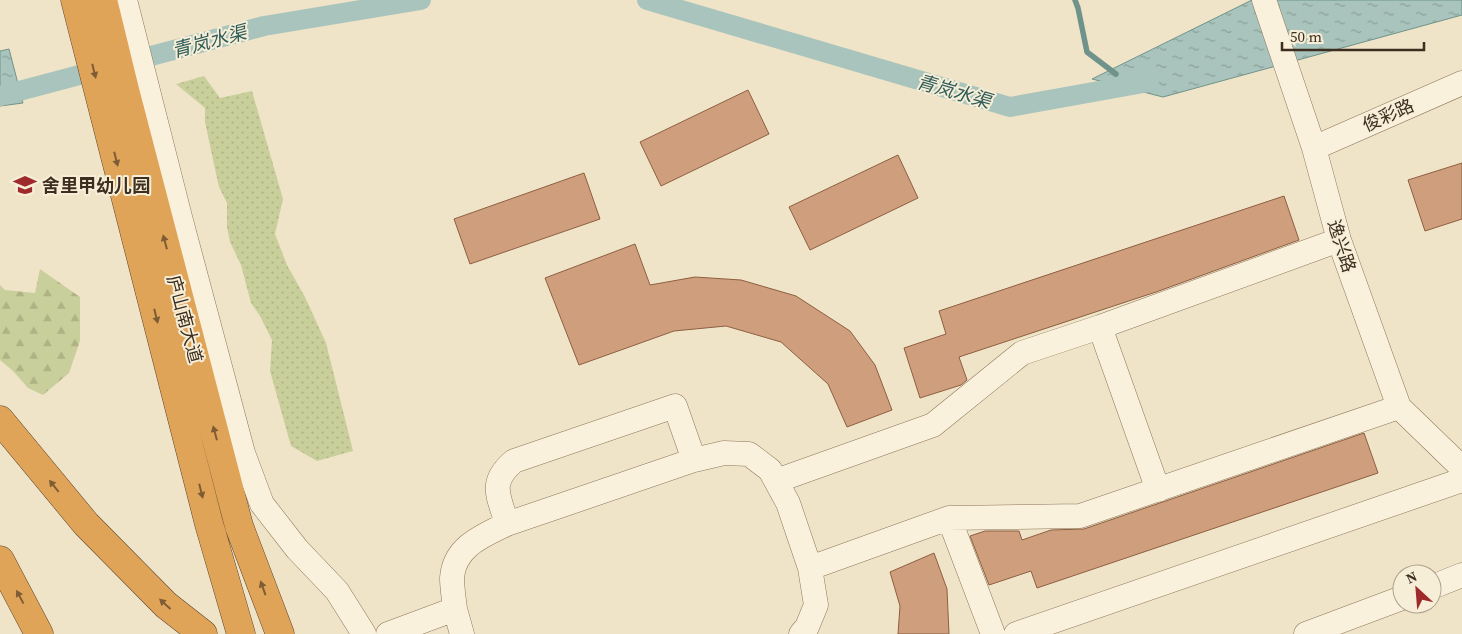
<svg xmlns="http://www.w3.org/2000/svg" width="1462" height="634" viewBox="0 0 1462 634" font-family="'Source Serif 4','Noto Sans SC',serif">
	<defs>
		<pattern id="grass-dots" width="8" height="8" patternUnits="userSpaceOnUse" patternTransform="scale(1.25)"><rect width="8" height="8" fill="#c9cf9b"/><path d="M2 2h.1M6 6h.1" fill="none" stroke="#aeb285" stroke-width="1.8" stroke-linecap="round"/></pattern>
		<pattern id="forest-firs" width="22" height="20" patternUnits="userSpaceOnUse" patternTransform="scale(1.25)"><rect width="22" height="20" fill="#c9cf9b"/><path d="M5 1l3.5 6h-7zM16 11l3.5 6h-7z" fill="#aeb285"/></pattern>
		<pattern id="water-ripples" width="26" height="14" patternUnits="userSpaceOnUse" patternTransform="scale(1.25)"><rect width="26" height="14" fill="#a9c4bc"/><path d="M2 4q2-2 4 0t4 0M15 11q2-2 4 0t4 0" fill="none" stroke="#8ba098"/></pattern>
	</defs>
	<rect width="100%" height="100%" fill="#f0e4c8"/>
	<path fill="url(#grass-dots)" d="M 204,76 L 220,98 L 252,91 L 283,199 L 275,234 L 287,265 L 305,297 L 326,343 L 353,451 L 317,461 L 291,446 L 270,371 L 272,340 L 260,316 L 251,303 L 241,265 L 230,242 L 227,227 L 227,203 L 219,187 L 215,169 L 205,122 L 205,108 L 176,84 Z"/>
	<path fill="url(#forest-firs)" d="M 40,269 L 80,297 L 80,341 L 69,373 L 43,395 L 28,388 L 13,371 L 0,360 L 0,285 L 5,290 L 35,293 Z"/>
	<path fill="url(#water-ripples)" stroke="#6f938a" d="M 1252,0 L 1462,0 L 1462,15 L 1163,97 L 1092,79 Z
		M 9,49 L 23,103 L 0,106 L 0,51 Z"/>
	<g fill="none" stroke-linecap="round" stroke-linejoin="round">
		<path stroke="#6f938a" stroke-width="5.5" d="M 1075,0 L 1078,8 L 1087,52 L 1116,74"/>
		<path stroke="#a9c4bc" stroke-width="20" d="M 647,0 L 1010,107 L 1149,82
			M 0,96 L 264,26 L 421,0"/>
	</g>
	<path fill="#cf9f7d" stroke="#8d5f41" d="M 748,90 L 769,134 L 661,186 L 640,142 Z
		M 898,155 L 918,198 L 810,250 L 789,207 Z
		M 1462,163 L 1462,219 L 1425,231 L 1408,180 Z
		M 584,173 L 600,219 L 470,264 L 454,219 Z
		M 1284,196 L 1299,240 L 1156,292 L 959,357 L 967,380 L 961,385 L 920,398 L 904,348 L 946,334 L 939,311 Z
		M 635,244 L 650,285 L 695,277 L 741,280 L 796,296 L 850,331 L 875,365 L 892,410 L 847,427 L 828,384 L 781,342 L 726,326 L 674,331 L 579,365 L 545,278 Z
		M 1364,433 L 1378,473 L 1037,588 L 1031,571 L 989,585 L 970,536 L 985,531 L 1019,531 L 1022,540 L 1051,530 L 1084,529 Z
		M 934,553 L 947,589 L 949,634 L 898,634 L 900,606 L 890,572 Z"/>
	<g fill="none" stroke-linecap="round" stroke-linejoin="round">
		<defs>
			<path id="minor" d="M 125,0 L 180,217 L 243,453 L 262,504 L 297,549 L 337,591 L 364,634
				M 1264,0 L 1314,148 L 1339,240 L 1399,407 L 1462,468
				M 1314,148 L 1462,83
				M 1100,327 L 1158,490
				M 776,481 L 933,425 L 1022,353 L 1100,327 L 1339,240
				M 949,518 L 993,634
				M 507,524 C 499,496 488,483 514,461 L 675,406 L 694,460
				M 810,568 L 949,518 L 1080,516 L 1399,407
				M 1432,587 L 1462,575
				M 455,609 L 462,634
				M 388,634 L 455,609 C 454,599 452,588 452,578 C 454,547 482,536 507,524 L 694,460 L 724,453 L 749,454 L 770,470 L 788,503 L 810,568 L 816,605 L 807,627 L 801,634
				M 1016,634 L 1462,480
				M 1306,634 L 1402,598"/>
			<path id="highway" d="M 75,0 L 209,524 L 241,634
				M 103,0 L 125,90 L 239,526 L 280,634
				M 0,420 L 86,524 L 166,605 L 203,634
				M 0,560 L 39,634"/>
		</defs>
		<use href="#minor" stroke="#8d765c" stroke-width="25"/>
		<use href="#highway" stroke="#5b4430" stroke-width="29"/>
		<use href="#minor" stroke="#faf1dc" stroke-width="24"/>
		<use href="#highway" stroke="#e0a458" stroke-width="28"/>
	</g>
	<defs><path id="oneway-solid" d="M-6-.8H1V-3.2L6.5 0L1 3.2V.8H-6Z" transform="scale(1.25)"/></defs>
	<g fill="#7e5d36">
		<use href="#oneway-solid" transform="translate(94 71) rotate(76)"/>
		<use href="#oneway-solid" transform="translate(116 159) rotate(76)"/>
		<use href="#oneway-solid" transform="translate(165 242) rotate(-105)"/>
		<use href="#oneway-solid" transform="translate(156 316) rotate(76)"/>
		<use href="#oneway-solid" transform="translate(215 433) rotate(-105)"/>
		<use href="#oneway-solid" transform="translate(54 486) rotate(-129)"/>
		<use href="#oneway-solid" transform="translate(201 491) rotate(76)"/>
		<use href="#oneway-solid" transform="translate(263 588) rotate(-110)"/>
		<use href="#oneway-solid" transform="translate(20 597) rotate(-118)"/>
		<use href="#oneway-solid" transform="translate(165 604) rotate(-138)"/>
	</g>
	<defs>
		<symbol id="school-bare" viewBox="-9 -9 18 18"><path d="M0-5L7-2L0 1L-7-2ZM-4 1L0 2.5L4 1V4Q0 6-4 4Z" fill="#9e2a2b" stroke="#f7eed8" stroke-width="2.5" paint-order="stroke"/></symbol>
	</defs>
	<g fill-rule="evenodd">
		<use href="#school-bare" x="9" y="169" width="32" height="32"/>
	</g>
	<g text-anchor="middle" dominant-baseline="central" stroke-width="4" stroke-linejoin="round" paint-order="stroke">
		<g font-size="18" fill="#3d2e20" stroke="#f7eed8">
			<text transform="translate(1388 115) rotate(-24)">俊彩路</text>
			<text transform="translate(1342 246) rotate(72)">逸兴路</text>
			<text transform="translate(185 319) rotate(75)">庐山南大道</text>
		</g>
		<g font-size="18" font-weight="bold" fill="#3d2e20" stroke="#f7eed8" text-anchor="start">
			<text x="42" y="185">舍里甲幼儿园</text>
		</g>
		<g font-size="19" font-style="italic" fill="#2f5d5a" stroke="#f7eed8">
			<text transform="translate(209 41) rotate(-15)">青岚水渠</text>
			<text transform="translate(954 91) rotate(16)">青岚水渠</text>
		</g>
	</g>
	<g transform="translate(1417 589) rotate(334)"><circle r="24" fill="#f7eed8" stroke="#ada18e"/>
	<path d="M0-4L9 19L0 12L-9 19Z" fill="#9e2a2b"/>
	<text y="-8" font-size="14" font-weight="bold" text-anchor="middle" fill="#3d2e20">N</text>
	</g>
	<path d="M1282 42v8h142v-8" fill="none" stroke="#3d2e20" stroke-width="2.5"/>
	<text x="1290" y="42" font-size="15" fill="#3d2e20" stroke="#f7eed8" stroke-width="4" paint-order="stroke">50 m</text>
</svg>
